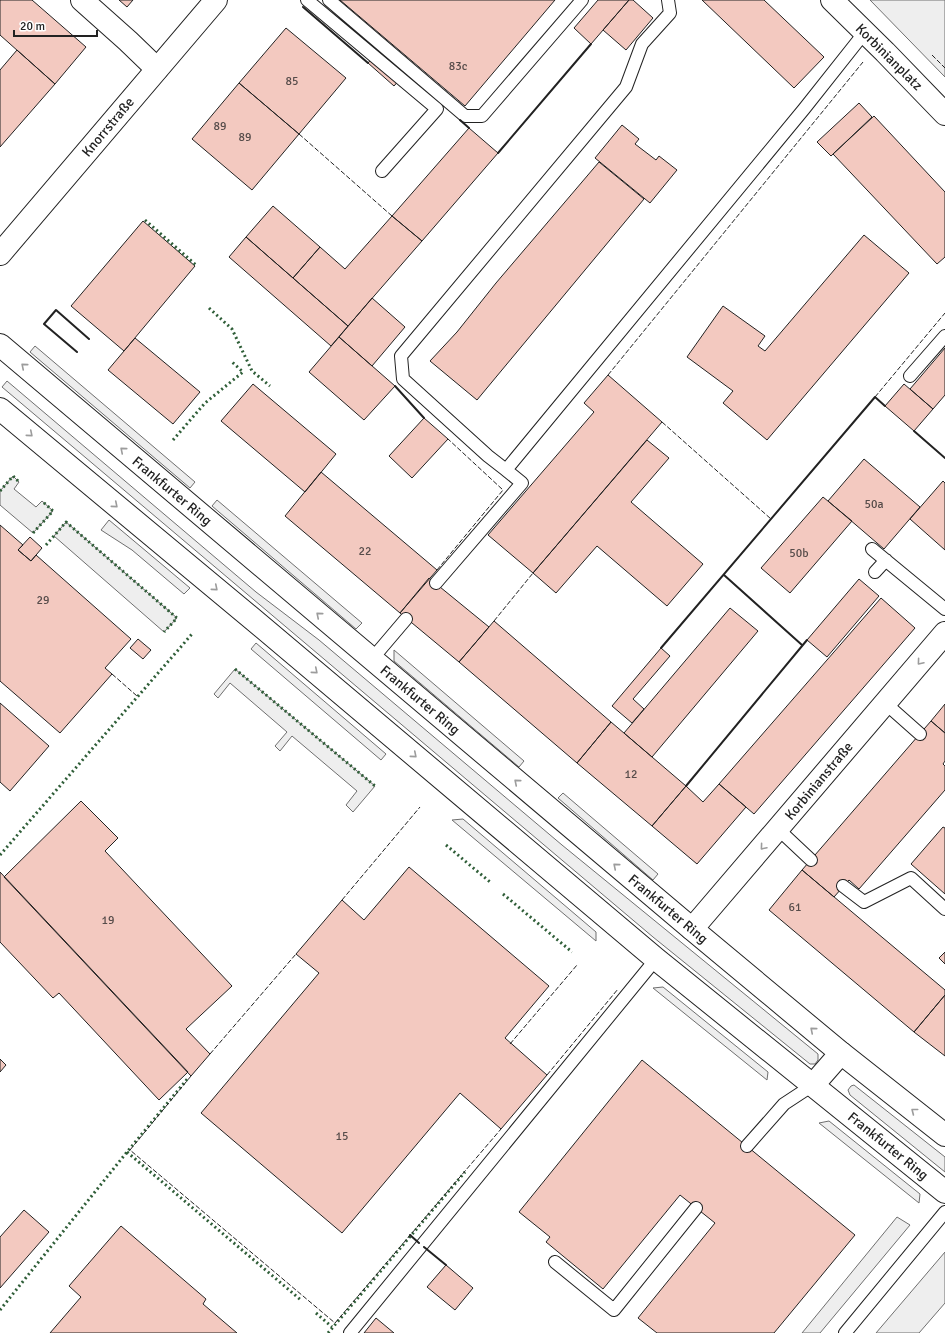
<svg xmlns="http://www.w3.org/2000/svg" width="945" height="1333" viewBox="0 0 945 1333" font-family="Signika,sans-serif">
	<rect width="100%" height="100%" fill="#fff"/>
	<path fill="#eee" stroke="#6f6f6f" d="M 870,0 L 945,0 L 945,77 Z
		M 35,346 L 195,482 L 190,488 L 30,352 Z
		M 7,381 L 256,592 L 319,640 L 562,845 L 818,1054 L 818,1060 L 815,1064 L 810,1064 L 653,937 L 2,387 Z
		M 13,476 L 19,482 L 14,489 L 36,507 L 42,501 L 53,511 L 33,533 L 0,505 L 0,491 Z
		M 217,500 L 362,623 L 356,629 L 212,506 Z
		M 109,520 L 190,588 L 184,594 L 132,550 L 101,530 Z
		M 66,522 L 177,618 L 164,632 L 54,536 Z
		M 256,643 L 386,754 L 381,760 L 251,649 Z
		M 394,650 L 524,761 L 519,767 L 394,661 Z
		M 235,669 L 375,786 L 353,812 L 346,805 L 357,791 L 292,736 L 280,751 L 275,746 L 287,732 L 230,683 L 218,698 L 214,694 Z
		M 563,793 L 658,874 L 653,880 L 558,798 Z
		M 463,819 L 596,932 L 596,941 L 452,820 Z
		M 663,987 L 768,1072 L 767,1080 L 653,988 Z
		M 854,1085 L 945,1157 L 945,1172 L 850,1095 L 848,1090 L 851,1086 Z
		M 829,1121 L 920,1194 L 919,1203 L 819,1123 Z
		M 897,1217 L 910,1225 L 820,1333 L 802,1333 Z
		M 945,1252 L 945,1303 L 919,1333 L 876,1333 Z"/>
	<path fill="#f3c9c0" stroke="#222" d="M 0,0 L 32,0 L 86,47 L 55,84 L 0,35 Z
		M 119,0 L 133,0 L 127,7 Z
		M 340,0 L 555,0 L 465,106 Z
		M 598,0 L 629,0 L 591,44 L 574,28 Z
		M 629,0 L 633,0 L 653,18 L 626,50 L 603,30 Z
		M 702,0 L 764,0 L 824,57 L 794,88 Z
		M 286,28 L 346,78 L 299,134 L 239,83 Z
		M 380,49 L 406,72 L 394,86 L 368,63 Z
		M 17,50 L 55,84 L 0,147 L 0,70 Z
		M 239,83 L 299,134 L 252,190 L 192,139 Z
		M 859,103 L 872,117 L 831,156 L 817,142 Z
		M 874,116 L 945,192 L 945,257 L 937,264 L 833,154 Z
		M 622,125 L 639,139 L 635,144 L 656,160 L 659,156 L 677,170 L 650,203 L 595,158 Z
		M 469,128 L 498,153 L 422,241 L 392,216 Z
		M 599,162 L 644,199 L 477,400 L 430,361 L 457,332 L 496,283 Z
		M 273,206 L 320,247 L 293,278 L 246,237 Z
		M 392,216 L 422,241 L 348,326 L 293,278 L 320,247 L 345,269 Z
		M 143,221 L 195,266 L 124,351 L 71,306 Z
		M 864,235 L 909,273 L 767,440 L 723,403 L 733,391 L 687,357 L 723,306 L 765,336 L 758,346 L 765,351 Z
		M 246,237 L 348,326 L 331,346 L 229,257 Z
		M 372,298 L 405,327 L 372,366 L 339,337 Z
		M 339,337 L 395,386 L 364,420 L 309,372 Z
		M 135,338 L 200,392 L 173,424 L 108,370 Z
		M 945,348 L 945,395 L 933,409 L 910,389 Z
		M 608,375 L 662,422 L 533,573 L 488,535 L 594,412 L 584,403 Z
		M 253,384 L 336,454 L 305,492 L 221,421 Z
		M 904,384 L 933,409 L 914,431 L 885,406 Z
		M 424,418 L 448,439 L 412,478 L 389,456 Z
		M 647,440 L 669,458 L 631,502 L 703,564 L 667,606 L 597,546 L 556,593 L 533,573 Z
		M 864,459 L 920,507 L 884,549 L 828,501 Z
		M 321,472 L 437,570 L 400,613 L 285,516 Z
		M 943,481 L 945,483 L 945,550 L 910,519 Z
		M 823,497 L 852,521 L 790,593 L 761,568 Z
		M 0,525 L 23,545 L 18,550 L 31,561 L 36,555 L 131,639 L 105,668 L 112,674 L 60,733 L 0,681 Z
		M 30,537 L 42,548 L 31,561 L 18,550 Z
		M 429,578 L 489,627 L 459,662 L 400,613 Z
		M 859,579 L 879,596 L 827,657 L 807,640 Z
		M 881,598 L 915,628 L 754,814 L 719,784 Z
		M 730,608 L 758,631 L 652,757 L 624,733 Z
		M 494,621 L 611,722 L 577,763 L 459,662 Z
		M 138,639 L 151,650 L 143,659 L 130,648 Z
		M 661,648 L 670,656 L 633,699 L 644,709 L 632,723 L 612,706 Z
		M 0,703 L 49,746 L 10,791 L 0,782 Z
		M 945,704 L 945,733 L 931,721 Z
		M 931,721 L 945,733 L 945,761 L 943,764 L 945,766 L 945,790 L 859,889 L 849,880 L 834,897 L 802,870 Z
		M 611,722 L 686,786 L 652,826 L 577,763 Z
		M 719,784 L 746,807 L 697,864 L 652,826 L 686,786 L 703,802 Z
		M 81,801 L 118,838 L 105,851 L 232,986 L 186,1029 L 210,1054 L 191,1076 L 4,877 Z
		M 943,827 L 945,828 L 945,894 L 911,864 Z
		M 409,867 L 549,986 L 505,1038 L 547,1075 L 501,1129 L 460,1093 L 342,1233 L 201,1113 L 319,973 L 296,954 L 342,900 L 364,920 Z
		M 802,870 L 945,990 L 945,995 L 914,1032 L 769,910 Z
		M 0,872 L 188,1072 L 159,1100 L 59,993 L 53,998 L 0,942 Z
		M 945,952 L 945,964 L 939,958 Z
		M 945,995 L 945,1056 L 914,1032 Z
		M 0,1059 L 6,1065 L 0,1072 Z
		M 642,1060 L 855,1235 L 774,1333 L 657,1333 L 638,1318 L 715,1223 L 680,1195 L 603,1289 L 546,1242 L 550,1237 L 519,1212 Z
		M 24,1210 L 49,1232 L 0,1288 L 0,1237 Z
		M 121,1226 L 206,1299 L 203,1304 L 237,1333 L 50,1333 L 81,1297 L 69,1286 Z
		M 446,1265 L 473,1288 L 455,1310 L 427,1287 Z
		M 376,1318 L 394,1333 L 364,1333 Z"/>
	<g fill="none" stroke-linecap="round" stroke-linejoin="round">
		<defs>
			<path id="lane" d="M 307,0 L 437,109 L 382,171
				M 329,0 L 465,116 L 482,116 L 582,0
				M 910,376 L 945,336
				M 506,470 L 488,456 L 403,379 L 401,356 L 626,87 L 642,44 L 670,13 L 668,0
				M 872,549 L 945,609
				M 875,572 L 886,560
				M 436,583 L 522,483 L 506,470 L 804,109 L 865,32
				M 372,659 L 406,619
				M 885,703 L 920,734
				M 778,829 L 811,860
				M 843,886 L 864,902 L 911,878 L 945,909
				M 747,1146 L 784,1104 L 813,1085
				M 555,1262 L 614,1310 L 696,1208
				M 350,1333 L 656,959
				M 845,1333 L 945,1212"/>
			<path id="street" d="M 82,0 L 128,41 L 157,69
				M 832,0 L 885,52 L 945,114
				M 692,929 L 945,633
				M 813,1085 L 841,1053"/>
			<path id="secondary" d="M 0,254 L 216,0"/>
			<path id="primary" d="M 0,345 L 692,929 L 841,1053 L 945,1135
				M 0,409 L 255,621 L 656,959 L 945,1192"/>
		</defs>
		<use href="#lane" stroke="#222" stroke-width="14"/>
		<use href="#street" stroke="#222" stroke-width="24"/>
		<use href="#secondary" stroke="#222" stroke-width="24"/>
		<use href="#primary" stroke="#222" stroke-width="24"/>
		<use href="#lane" stroke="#fff" stroke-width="12"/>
		<use href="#street" stroke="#fff" stroke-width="22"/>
		<use href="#secondary" stroke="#fff" stroke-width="22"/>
		<use href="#primary" stroke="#fff" stroke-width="22"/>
		<path stroke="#2f5e38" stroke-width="3" stroke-dasharray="2 3" stroke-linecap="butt" d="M 145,220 L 196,265
			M 209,308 L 232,329 L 252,371 L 270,386
			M 173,440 L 205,403 L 243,372 L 231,361
			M 0,491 L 13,476 L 19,482
			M 33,533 L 53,511 L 42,501
			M 46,545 L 66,522 L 177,618 L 164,632
			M 235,669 L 375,786
			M 446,845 L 490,882
			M 0,855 L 192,634
			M 503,894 L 572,952
			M 127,1152 L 302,1301
			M 0,1310 L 127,1152 L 189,1077
			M 316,1313 L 332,1327
			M 328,1333 L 465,1172"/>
		<path stroke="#222" stroke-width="1" stroke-dasharray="5 2" stroke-linecap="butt" d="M 932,55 L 945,68
			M 299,134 L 392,216
			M 608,375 L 863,62
			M 875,397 L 945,313
			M 662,422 L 771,519
			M 437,570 L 503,490 L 448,439
			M 494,621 L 533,573
			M 112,674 L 137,696
			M 342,900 L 420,807
			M 510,1044 L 577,965
			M 210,1054 L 296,954
			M 547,1075 L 618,989
			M 191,1076 L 130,1150 L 335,1323 L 501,1129"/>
		<path stroke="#222" stroke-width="2" d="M 303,7 L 368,63
			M 460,120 L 469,128
			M 498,153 L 591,44
			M 77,352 L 44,324 L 56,310 L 89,339
			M 395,386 L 424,418
			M 914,431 L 945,458
			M 724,575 L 802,645
			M 661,648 L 875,397 L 885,406
			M 686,786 L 807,640
			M 410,1235 L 419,1243
			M 424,1247 L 446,1265"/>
	</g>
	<defs><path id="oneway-chevron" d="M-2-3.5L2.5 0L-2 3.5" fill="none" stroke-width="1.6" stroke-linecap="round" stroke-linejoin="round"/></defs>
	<g stroke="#9c9c9c">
		<use href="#oneway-chevron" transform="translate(24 366) rotate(-140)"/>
		<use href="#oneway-chevron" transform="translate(30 434) rotate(40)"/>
		<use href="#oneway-chevron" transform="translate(123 450) rotate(-140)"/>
		<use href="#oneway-chevron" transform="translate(115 505) rotate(40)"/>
		<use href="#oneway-chevron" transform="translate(215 588) rotate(40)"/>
		<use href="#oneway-chevron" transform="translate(319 615) rotate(-140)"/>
		<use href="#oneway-chevron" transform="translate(920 662) rotate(130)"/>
		<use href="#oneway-chevron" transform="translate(315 671) rotate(40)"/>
		<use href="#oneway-chevron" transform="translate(414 755) rotate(40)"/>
		<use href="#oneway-chevron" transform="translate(517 782) rotate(-140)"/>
		<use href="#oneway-chevron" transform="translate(763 847) rotate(130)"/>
		<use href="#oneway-chevron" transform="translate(616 866) rotate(-140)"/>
		<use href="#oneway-chevron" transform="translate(813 1030) rotate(-140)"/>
		<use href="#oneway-chevron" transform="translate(914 1111) rotate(-142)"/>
	</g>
	<g text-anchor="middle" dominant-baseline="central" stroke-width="3" stroke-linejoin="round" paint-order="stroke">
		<g font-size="12" fill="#564c4a">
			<text x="458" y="66">83c</text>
			<text x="292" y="81">85</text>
			<text x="220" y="126">89</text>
			<text x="245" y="137">89</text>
			<text x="874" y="504">50a</text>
			<text x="365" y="551">22</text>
			<text x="799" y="553">50b</text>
			<text x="43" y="600">29</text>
			<text x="631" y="774">12</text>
			<text x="795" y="907">61</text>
			<text x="108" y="920">19</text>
			<text x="342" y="1136">15</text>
		</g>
		<g font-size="14" fill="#222" stroke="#fff">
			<text transform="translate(889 57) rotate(45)">Korbinianplatz</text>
			<text transform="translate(108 127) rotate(-50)">Knorrstraße</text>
			<text transform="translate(172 491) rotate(40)">Frankfurter Ring</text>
			<text transform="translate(420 700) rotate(40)">Frankfurter Ring</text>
			<text transform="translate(819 781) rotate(-50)">Korbinianstraße</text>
			<text transform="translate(668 909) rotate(40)">Frankfurter Ring</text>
			<text transform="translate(888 1146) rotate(39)">Frankfurter Ring</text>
		</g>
	</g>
	<path d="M14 30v6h83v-6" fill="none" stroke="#222222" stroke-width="2"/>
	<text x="20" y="30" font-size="12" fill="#222222" stroke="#ffffff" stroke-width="3" paint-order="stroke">20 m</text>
</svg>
